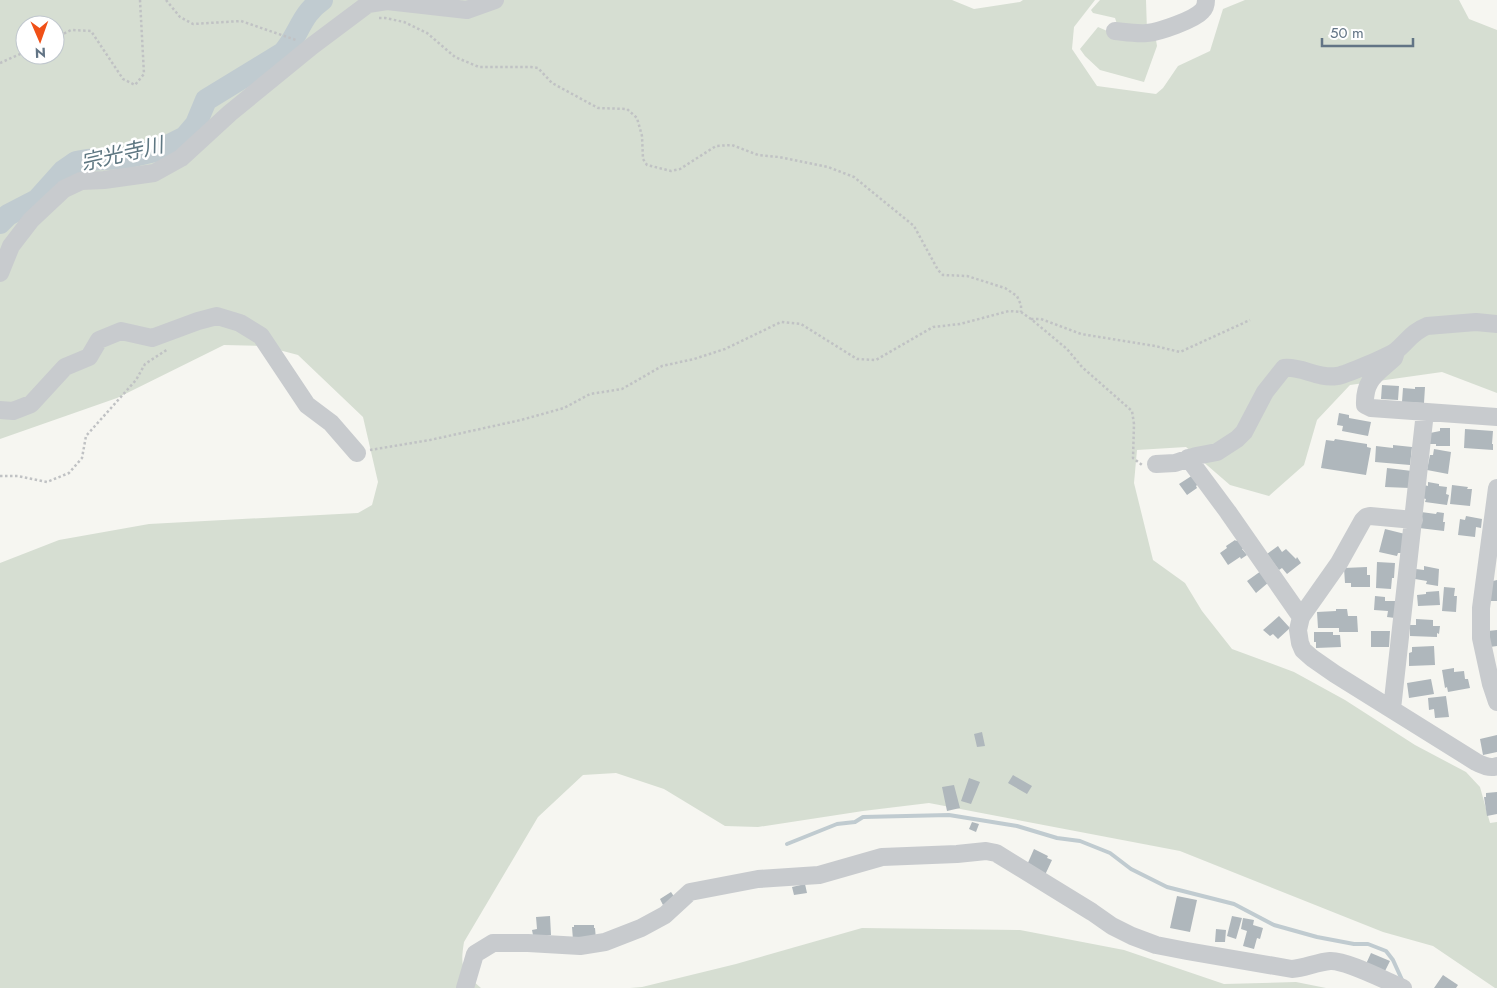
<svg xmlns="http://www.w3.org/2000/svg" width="1497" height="988" viewBox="0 0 1497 988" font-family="Jost,'Noto Sans JP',sans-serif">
	<rect width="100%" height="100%" fill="#f6f6f1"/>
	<path fill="#d6ded2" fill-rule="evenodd" d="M 0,0 L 952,0 L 974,9 L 1020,2 L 1023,0 L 1095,0 L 1074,27 L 1072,49 L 1097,86 L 1156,94 L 1163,88 L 1178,66 L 1210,51 L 1223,9 L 1245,0 L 1459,0 L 1469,19 L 1497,30 L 1497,393 L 1442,372 L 1350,385 L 1317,420 L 1304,465 L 1269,496 L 1230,485 L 1186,447 L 1137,450 L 1134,483 L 1153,560 L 1185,583 L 1202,611 L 1232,649 L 1294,672 L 1345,700 L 1415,745 L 1466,772 L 1480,787 L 1490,823 L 1497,822 L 1497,988 L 1495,988 L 1433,946 L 1383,932 L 1180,851 L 929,803 L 863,811 L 758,827 L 725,826 L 664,789 L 616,773 L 583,775 L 538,817 L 464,942 C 460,967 462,972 481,988 L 0,988 L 0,563 L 59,540 L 149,524 L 358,513 L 372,505 L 378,482 L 363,417 L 298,355 L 264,346 L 224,345 L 117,398 L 0,439 ZM 25,25 L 55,25 L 55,55 L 25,55 Z
		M 1100,0 L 1146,0 L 1147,31 L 1118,27 L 1115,18 L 1093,13 L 1091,10 Z
		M 1098,27 L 1114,34 L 1155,34 L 1157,46 L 1144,82 L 1100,70 L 1085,56 L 1080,49 Z
		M 862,928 L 1020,930 L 1124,950 L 1224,984 L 1296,982 L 1326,988 L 630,988 L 642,987 L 736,964 Z"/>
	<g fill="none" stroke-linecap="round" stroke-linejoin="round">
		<path stroke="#c0cbd0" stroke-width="4" d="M 787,844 L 837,824 L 855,822 L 863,817 L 949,815 L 1017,826 L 1057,838 L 1080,841 L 1110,853 L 1131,869 L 1167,887 L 1234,904 L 1274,925 L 1317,937 L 1354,944 L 1368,944 L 1386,951 L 1393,960 L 1403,982"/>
		<path stroke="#c0cbd0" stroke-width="22" d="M 0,223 L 8,215 L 37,200 L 63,171 L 76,162 L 87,160 L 125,158 L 159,150 L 185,137 L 196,124 L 206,100 L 283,53 C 299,35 301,14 322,0"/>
	</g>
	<path fill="#afb7bc" d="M 1382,385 L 1399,386 L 1398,400 L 1381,399 Z
		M 1415,387 L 1425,387 L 1424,403 L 1402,402 L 1403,388 L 1415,389 Z
		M 1339,413 L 1349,415 L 1349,418 L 1371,422 L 1368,436 L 1342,431 L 1343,426 L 1337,425 Z
		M 1440,428 L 1450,428 L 1450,446 L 1436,446 L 1436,444 L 1430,444 L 1430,433 L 1440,431 Z
		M 1465,429 L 1493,431 L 1492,444 L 1493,444 L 1493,450 L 1464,448 Z
		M 1335,439 L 1367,444 L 1367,447 L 1371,448 L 1366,475 L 1321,468 L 1326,440 L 1334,441 Z
		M 1393,445 L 1412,447 L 1410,465 L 1375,462 L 1376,446 L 1393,448 Z
		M 1434,449 L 1451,452 L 1448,474 L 1427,470 L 1430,455 L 1433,455 Z
		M 1387,468 L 1412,471 L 1410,488 L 1385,487 Z
		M 1193,475 L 1199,483 L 1196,486 L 1197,488 L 1187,495 L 1179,484 Z
		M 1428,482 L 1439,484 L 1439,486 L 1447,487 L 1446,494 L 1449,495 L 1447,505 L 1425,502 L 1426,499 L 1422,498 L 1424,485 L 1428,486 Z
		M 1452,485 L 1468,487 L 1467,489 L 1472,489 L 1470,506 L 1450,504 Z
		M 1421,512 L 1436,514 L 1437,512 L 1444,513 L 1443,522 L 1445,522 L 1444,531 L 1419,528 Z
		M 1466,516 L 1482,519 L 1481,528 L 1476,527 L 1475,537 L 1458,535 L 1460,519 L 1465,520 Z
		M 1385,529 L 1405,534 L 1401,553 L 1398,553 L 1397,556 L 1379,552 Z
		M 1239,539 L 1245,548 L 1242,549 L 1247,555 L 1241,559 L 1240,557 L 1228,565 L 1220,553 L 1227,548 L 1226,546 L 1235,540 L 1236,541 Z
		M 1278,546 L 1282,552 L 1286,549 L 1296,559 L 1297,557 L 1301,563 L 1287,574 L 1282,568 L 1279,570 L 1267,554 Z
		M 1377,562 L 1395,563 L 1394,578 L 1392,578 L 1391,589 L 1376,588 Z
		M 1424,566 L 1439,569 L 1438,586 L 1426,584 L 1427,581 L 1415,579 L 1416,569 L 1424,570 Z
		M 1367,567 L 1367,575 L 1370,575 L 1370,587 L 1351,587 L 1351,583 L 1345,583 L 1344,568 Z
		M 1261,571 L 1269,582 L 1256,593 L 1247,581 Z
		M 1497,580 L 1497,601 L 1489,601 L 1493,581 Z
		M 1444,587 L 1455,588 L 1454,596 L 1457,596 L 1456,612 L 1442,611 Z
		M 1439,591 L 1440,605 L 1418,606 L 1417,595 L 1426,594 L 1426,592 Z
		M 1375,596 L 1385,597 L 1385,601 L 1396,601 L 1395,618 L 1387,617 L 1388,611 L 1374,610 Z
		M 1336,609 L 1347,609 L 1348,616 L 1357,616 L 1358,632 L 1339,632 L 1339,628 L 1318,628 L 1317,612 L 1336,611 Z
		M 1279,616 L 1290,628 L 1278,639 L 1273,634 L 1270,636 L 1263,630 Z
		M 1416,619 L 1433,620 L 1433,626 L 1440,626 L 1439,634 L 1437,633 L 1437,637 L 1410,636 L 1410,625 L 1416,625 Z
		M 1497,630 L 1497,646 L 1490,647 L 1488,631 Z
		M 1371,631 L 1390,631 L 1389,647 L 1371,647 Z
		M 1314,632 L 1333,632 L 1333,635 L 1340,635 L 1341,647 L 1316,648 L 1316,642 L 1314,642 Z
		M 1434,646 L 1435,665 L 1409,666 L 1409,653 L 1412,652 L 1412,647 Z
		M 1454,668 L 1454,672 L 1464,671 L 1465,679 L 1468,679 L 1470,688 L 1448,692 L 1447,687 L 1445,688 L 1442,670 Z
		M 1431,679 L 1434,694 L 1409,698 L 1407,683 Z
		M 1446,696 L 1449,717 L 1435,718 L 1434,709 L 1429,710 L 1428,698 Z
		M 982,732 L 985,746 L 977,747 L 974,734 Z
		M 1497,735 L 1497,752 L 1483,755 L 1480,739 Z
		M 1013,775 L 1032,786 L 1027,794 L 1008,783 Z
		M 969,778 L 980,782 L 971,804 L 961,801 Z
		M 954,785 L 960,808 L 947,811 L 942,787 Z
		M 1497,792 L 1497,814 L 1487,816 L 1484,797 L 1486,797 L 1486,793 Z
		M 972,822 L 979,824 L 976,832 L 969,829 Z
		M 1034,849 L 1048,856 L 1047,858 L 1052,860 L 1045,875 L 1027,865 Z
		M 805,884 L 807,893 L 794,895 L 792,887 Z
		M 671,892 L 675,898 L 663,905 L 660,899 Z
		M 1177,896 L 1197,900 L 1190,932 L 1170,928 Z
		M 550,916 L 551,935 L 538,937 L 533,935 L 532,930 L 537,929 L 536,917 Z
		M 1232,916 L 1242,918 L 1236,939 L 1227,936 Z
		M 1243,918 L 1254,920 L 1253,925 L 1263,928 L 1260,939 L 1257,938 L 1254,949 L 1243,946 L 1247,931 L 1241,929 Z
		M 574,925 L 594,925 L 594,928 L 595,928 L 596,940 L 573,940 L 572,927 L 574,927 Z
		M 1216,929 L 1226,930 L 1225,942 L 1215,942 Z
		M 1371,953 L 1390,961 L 1384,973 L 1366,964 Z
		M 1443,975 L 1458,985 L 1456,988 L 1434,988 Z"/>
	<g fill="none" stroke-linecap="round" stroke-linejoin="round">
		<path stroke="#c0c2c4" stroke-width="2.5" stroke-dasharray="2.5 2.5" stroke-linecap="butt" d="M 166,0 L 180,17 L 193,24 L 241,21 L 296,40
			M 379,18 L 385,18 L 404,22 L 427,33 L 455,57 L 479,67 L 531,67 L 538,68 L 552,83 L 598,108 L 627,109 L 637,118 L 642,136 L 643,159 L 647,165 L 671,171 L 680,169 L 716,146 L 732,145 L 758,155 L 779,157 L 828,167 L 854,177 L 914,226 L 938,270 L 943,275 L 967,276 L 1005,288 L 1017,296 L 1021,305 L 1021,312
			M 55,38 L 71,30 L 91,31 L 123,79 L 135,85 L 144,74 L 140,0
			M 0,63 L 25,52
			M 1031,319 L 1041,319 L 1081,334 L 1155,346 L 1180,352 L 1250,320
			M 370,450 L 430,440 L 521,420 L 564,408 L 590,394 L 622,389 L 662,366 L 694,359 L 725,349 L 781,322 L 801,324 L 857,359 L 876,360 L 933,327 L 960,324 L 1009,311 L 1021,312 L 1031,319 L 1067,349 L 1082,367 L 1132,411 L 1134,424 L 1133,458 L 1142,465
			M 0,476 L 18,476 L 47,482 L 69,473 L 82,458 L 86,436 L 136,380 L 145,364 L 168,349"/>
		<path stroke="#c8cbce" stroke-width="18" d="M 1115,31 C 1125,32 1136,34 1147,33 C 1159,32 1194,20 1202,11 C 1205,8 1206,4 1206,0
			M 0,273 L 11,246 L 31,220 L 64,189 L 81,181 L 104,180 L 154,173 L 181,158 L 230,113 L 312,46 L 368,4 L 387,1 L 467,10 L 495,0
			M 1395,355 L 1394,358 C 1377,374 1364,379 1365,405 L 1371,408 L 1497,417
			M 0,410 L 13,411 L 31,404 L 65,367 L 89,357 L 99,340 L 121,331 L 152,338 L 198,321 L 217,316 L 240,323 L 261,336 L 307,405 L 331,423 L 357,453
			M 1188,458 L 1228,512 L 1301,617
			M 1156,464 L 1175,463 L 1196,456 L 1217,452 L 1237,439 L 1244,432 L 1265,392 L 1284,368 C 1302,366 1317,379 1337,376 C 1345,375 1390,356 1397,350 C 1408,341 1412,332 1427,326 L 1476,322 L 1497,324
			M 1497,488 L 1481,608 L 1481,638 L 1491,684 L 1497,702
			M 1414,520 L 1370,516 L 1366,517 L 1363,520 L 1339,563 L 1301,617 L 1298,630 L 1300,643 L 1303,650 L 1312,658 L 1335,674 L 1476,762 C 1482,765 1490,769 1497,766
			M 1392,709 L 1425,412
			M 465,988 L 475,954 L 493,943 L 528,943 L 580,946 L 605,942 L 641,928 L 665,915 L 690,892 L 758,879 L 819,875 L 882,857 L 957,854 L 986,851 L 996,853 L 1092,912 L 1112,926 L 1132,936 L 1156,945 L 1187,951 L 1292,969 C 1305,968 1317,962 1330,961 C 1346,960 1386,981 1403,988"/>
	</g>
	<g text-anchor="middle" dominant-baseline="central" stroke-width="5" stroke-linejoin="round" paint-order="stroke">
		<g font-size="21" font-style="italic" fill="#5e7782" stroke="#fff">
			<text transform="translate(122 154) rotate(-13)">宗光寺川</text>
		</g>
	</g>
	<g transform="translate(40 40) rotate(178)"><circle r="24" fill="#ffffff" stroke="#c0c7ce"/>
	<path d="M0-4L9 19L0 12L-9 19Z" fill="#f05017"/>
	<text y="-8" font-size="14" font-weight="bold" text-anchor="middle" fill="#627485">N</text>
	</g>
	<path d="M1322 38v8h91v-8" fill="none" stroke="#627485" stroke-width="2.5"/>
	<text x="1330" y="38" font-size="15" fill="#627485" stroke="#ffffff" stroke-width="4" paint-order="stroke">50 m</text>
</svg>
